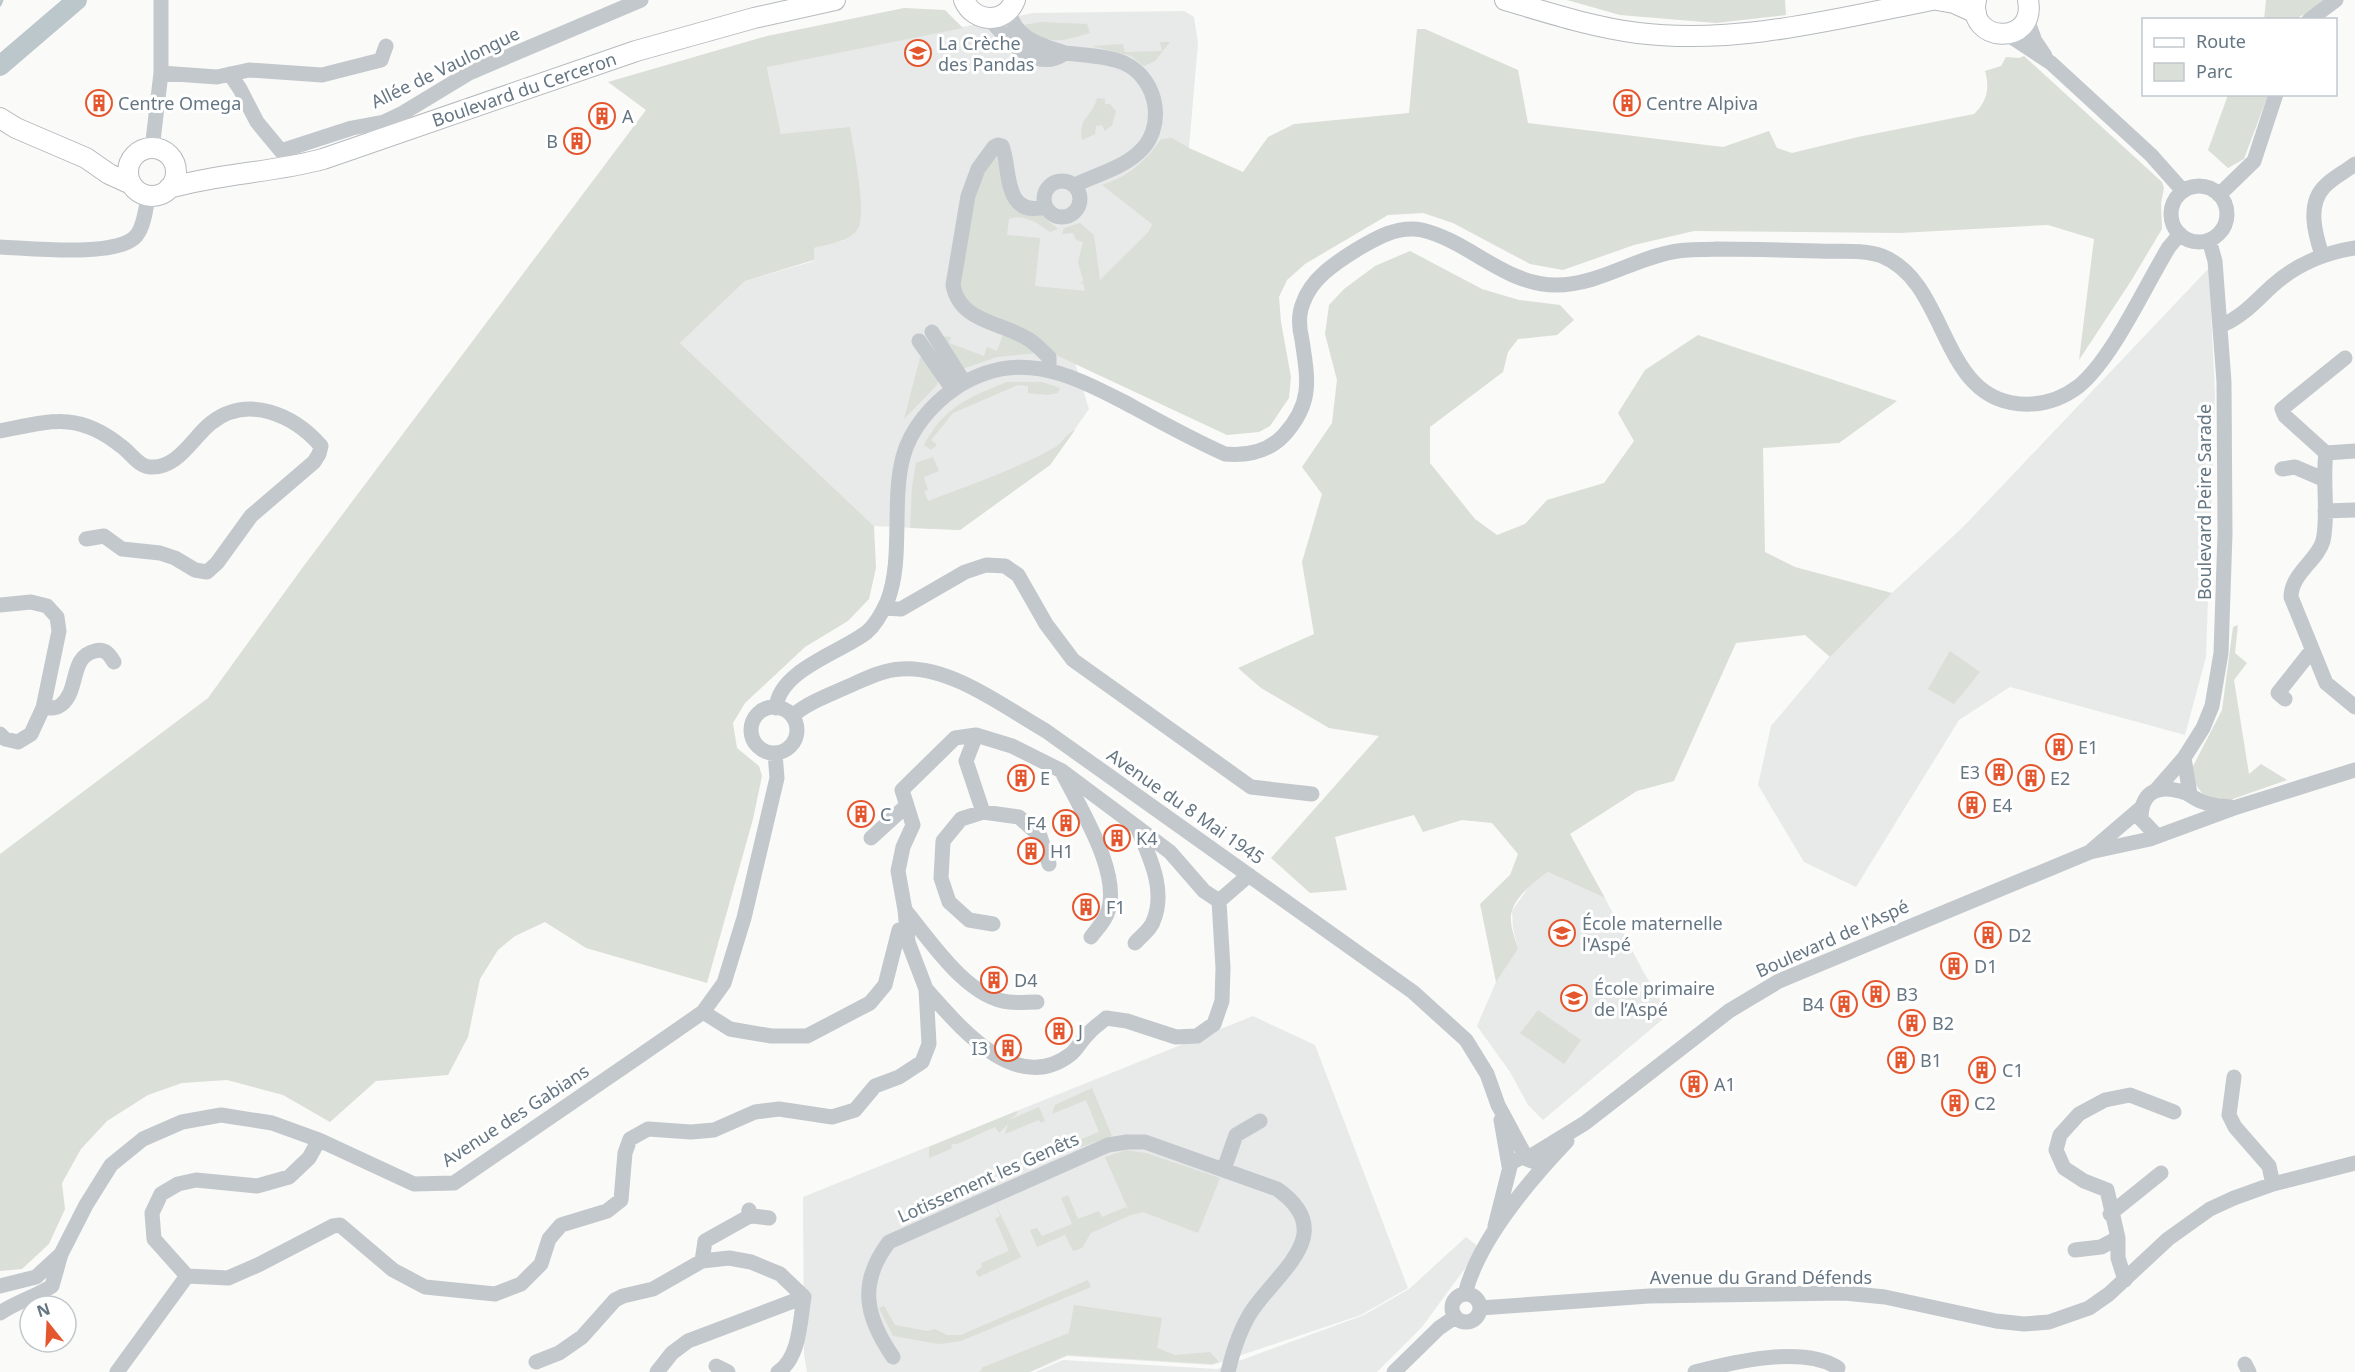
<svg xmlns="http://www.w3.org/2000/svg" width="2355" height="1372" viewBox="0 0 2355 1372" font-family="'Noto Sans',sans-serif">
	<rect width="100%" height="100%" fill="#fafaf8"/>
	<path fill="#e8e9e9" d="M 1184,11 L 1194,17 L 1198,43 L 1189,148 L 1148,232 L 1100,281 L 1076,353 L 1075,363 L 1089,409 L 1050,465 L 960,530 L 874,526 L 680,343 L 745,281 L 814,261 L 814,248 L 844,240 L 781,134 L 767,66 L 1033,13 Z
		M 2209,268 L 2215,394 L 2206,657 L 2185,735 L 2010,687 L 1959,720 L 1856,887 L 1804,862 L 1758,785 L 1771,726 L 1851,631 L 1964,526 Z
		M 1548,872 L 1605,898 L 1643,971 L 1669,1014 L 1543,1120 L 1528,1105 L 1510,1072 L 1477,1026 L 1496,982 L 1518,949 L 1513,928 L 1512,911 L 1530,885 Z
		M 1253,1016 L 1315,1045 L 1408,1288 L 1361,1315 L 1212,1365 L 1067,1356 L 1031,1372 L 807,1372 L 804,1354 L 803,1197 Z
		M 1466,1237 L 1480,1248 L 1422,1327 L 1377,1372 L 1035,1372 L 1063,1360 L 1217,1369 L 1364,1315 L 1409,1289 Z"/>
	<path fill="#dadfd7" d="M 1567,0 L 1785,0 L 1786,15 L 1716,23 L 1620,15 Z
		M 2266,0 L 2327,0 L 2296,19 L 2264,20 Z
		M 904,8 L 945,10 L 963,28 L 767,67 L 781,134 L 850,127 C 853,147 868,215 857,230 C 848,242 828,244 814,248 L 814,260 L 745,281 L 680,343 L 874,526 L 876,568 L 869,599 L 848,621 L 805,647 L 745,703 L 733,723 L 737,748 L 759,766 L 762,776 L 753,819 L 707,983 L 586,948 L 545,922 L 515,936 L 498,950 L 480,979 L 468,1037 L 448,1075 L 376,1081 L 330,1122 L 283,1095 L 227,1080 L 182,1083 L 148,1095 L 107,1121 L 81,1149 L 62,1183 L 65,1209 L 49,1244 L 22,1269 L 0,1271 L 0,854 L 208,698 L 303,567 L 646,110 L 608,82 L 767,36 Z
		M 1040,22 L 1087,24 L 1090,33 C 1062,41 1046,47 1023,25 Z
		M 1417,29 L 1425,29 L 1518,70 L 1528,123 L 1723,147 L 1769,131 L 1777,148 L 1792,153 L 1858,137 L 1974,114 C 1987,102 1990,88 1985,71 L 2001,66 L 2006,57 L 2019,58 L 2024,56 L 2162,182 L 2164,188 L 2161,203 L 2162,229 L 2131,281 L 2079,360 L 2094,239 L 2048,225 L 1900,233 L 1694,231 L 1634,245 L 1563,270 L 1530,264 L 1453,223 L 1423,213 L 1388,215 L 1305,264 L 1287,280 L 1279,297 L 1281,322 L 1291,377 L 1289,398 L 1270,426 L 1259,432 L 1227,435 L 1043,349 L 963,303 L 956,289 L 979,181 L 996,155 L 1004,185 L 1058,229 L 1050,232 C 1038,223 1024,214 1009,219 L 1007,235 L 1040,238 L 1035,286 L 1085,291 L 1083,283 L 1080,284 L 1083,280 L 1078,262 L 1083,242 L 1076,240 L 1073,233 L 1062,234 L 1064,228 L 1080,223 L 1094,235 L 1100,280 L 1148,232 L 1152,224 L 1102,185 C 1129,176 1145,162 1161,139 L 1172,138 L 1189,148 L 1243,172 L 1268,137 L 1294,124 L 1409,113 Z
		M 1160,42 L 1170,42 L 1155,61 L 1144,66 L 1131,56 L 1092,46 L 1123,44 L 1125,52 L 1162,51 Z
		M 2228,95 L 2268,95 L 2244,159 L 2228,168 L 2208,150 Z
		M 1097,98 L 1105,99 L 1105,104 L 1110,104 L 1116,111 L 1112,125 L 1105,131 L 1102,125 L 1096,126 L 1095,134 L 1082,140 C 1078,116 1093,117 1097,98 Z
		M 1410,251 L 1482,289 L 1519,300 L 1560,305 L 1574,320 L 1557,335 L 1518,339 L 1508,352 L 1503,372 L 1430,427 L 1430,463 L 1475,519 L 1497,535 L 1525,524 L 1547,500 L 1604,483 L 1634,441 L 1618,413 L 1645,370 L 1698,335 L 1897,401 L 1839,443 L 1763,448 L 1765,552 L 1795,567 L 1892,593 L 1830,657 L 1805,635 L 1736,643 L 1674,781 L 1637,791 L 1570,834 L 1605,898 L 1548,872 C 1536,880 1516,896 1512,911 C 1508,922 1515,938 1518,949 L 1496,982 L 1480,904 L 1510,875 L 1518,854 L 1492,823 L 1462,820 L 1423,832 L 1414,815 L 1335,837 L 1347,890 L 1310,893 L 1271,858 L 1379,736 L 1329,728 L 1261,688 L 1238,668 L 1314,634 L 1302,562 L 1322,494 L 1302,467 L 1332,423 L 1337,380 L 1325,334 L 1329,305 L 1344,289 L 1375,266 Z
		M 1003,335 L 1023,342 L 1037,353 L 997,357 L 962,369 L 939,336 L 951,337 L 949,343 L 984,356 L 987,347 L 997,351 Z
		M 920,358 L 924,358 L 938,381 L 937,385 L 904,419 Z
		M 1007,382 L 1042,382 L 1060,388 L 1058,393 L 1047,395 L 1028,393 L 1028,386 L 1018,385 L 953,413 L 931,440 L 937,445 L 931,450 L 924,445 C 944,407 969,397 1007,382 Z
		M 1075,430 L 1050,465 L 960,530 L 910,528 L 912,487 L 916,463 L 933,457 L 939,471 L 924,477 L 928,490 L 924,491 L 928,501 C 970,485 1014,470 1054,448 C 1062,444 1065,434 1075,430 Z
		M 2238,625 L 2235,653 L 2247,663 L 2234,680 L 2249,774 L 2261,764 L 2287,780 L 2230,800 L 2207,797 L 2201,792 L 2194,782 L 2192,768 L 2222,710 L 2233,627 Z
		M 1950,651 L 1980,672 L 1954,704 L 1928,689 Z
		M 1538,1010 L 1581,1040 L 1564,1064 L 1520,1033 Z
		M 1092,1088 L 1112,1136 L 1081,1147 L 1077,1141 L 1099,1132 L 1086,1100 L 1052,1114 L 1055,1105 Z
		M 1039,1107 L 1045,1121 L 1041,1123 L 1039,1120 L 1005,1134 L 1008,1124 L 999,1133 L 995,1127 L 957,1144 L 952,1144 L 951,1149 L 929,1158 L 929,1147 L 1017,1111 L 1017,1114 L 1009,1120 Z
		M 1126,1150 L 1146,1153 L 1220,1178 L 1198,1233 L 1143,1212 L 1131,1215 L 1091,1233 L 1082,1248 L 1073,1251 L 1065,1235 L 1037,1247 L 1030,1230 L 1037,1228 L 1042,1236 L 1072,1224 L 1061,1198 L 1068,1195 L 1078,1219 L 1099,1211 L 1102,1217 L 1126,1207 L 1128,1209 L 1105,1157 Z
		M 996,1205 L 1021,1257 L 979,1277 L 975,1272 L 982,1267 L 981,1263 L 1009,1251 L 995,1219 L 1000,1216 Z
		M 1088,1280 L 1091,1287 L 961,1341 L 939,1344 L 893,1336 L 879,1308 L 884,1306 L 895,1325 L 927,1331 L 935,1329 L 947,1335 L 961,1335 Z
		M 1074,1305 L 1162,1318 L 1157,1348 L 1175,1355 L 1210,1352 L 1219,1362 L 1212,1364 L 1067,1355 L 1029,1372 L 979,1372 L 982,1370 L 981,1368 L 1069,1333 Z"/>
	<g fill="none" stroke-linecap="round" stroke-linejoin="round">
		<path stroke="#bbc7cb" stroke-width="3" d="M 0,5 L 2,0"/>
		<path stroke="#bbc7cb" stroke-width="20" d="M 0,66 L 77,0"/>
		<defs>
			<path id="major" d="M 964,0 C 974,23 1005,25 1015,0
				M 1505,0 C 1549,13 1592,27 1638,33 C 1738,45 1835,19 1932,0
				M 1937,0 L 1954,3 L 1976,13
				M 1976,0 C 1966,43 2037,47 2028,0
				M 0,118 L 16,128 L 86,158 L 109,174 L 131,184
				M128 172a24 24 0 1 1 48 0a24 24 0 1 1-48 0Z
				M 169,188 C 220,173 272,173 323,159 L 636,51 L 754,18 L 835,0"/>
		</defs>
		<use href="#major" stroke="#b5babe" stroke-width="22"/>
		<path stroke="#c3c8cc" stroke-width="15" d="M 1009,11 C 1015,39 1041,45 1065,53
			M 989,19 C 1008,39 1035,74 1065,53 C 1082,55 1109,56 1124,63 C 1159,79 1167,130 1137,154 C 1120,169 1095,175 1075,185
			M 2027,19 L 2035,41 L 2045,56
			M 2309,20 L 2336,0
			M 2007,34 L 2051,63 L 2151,155 L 2183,191
			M 161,73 L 217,77 L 249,70 L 322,75 L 381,60 L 386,46
			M 230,74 L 240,89 L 257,122 L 281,151 L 352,128 L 384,122 L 403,113 L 469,73 L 641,0
			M 152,149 L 161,73 L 161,0
			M1044 199a18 18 0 1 1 36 0a18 18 0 1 1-36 0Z
			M2171 214a28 28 0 1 1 56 0a28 28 0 1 1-56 0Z
			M 2219,195 L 2254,161 L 2276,94
			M 1045,207 C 1002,218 1011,167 1002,146 L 998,145 L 994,147 L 978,169 L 968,196 L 953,285 C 960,324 1005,322 1031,341 C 1037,345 1043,352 1049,357 L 1049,369
			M 0,247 C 30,248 117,258 136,236 C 144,227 146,208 148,196
			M 2322,255 C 2315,234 2307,205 2324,187 C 2333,177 2345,172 2355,164
			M 2220,326 C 2241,318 2255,302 2271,287 C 2295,265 2323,253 2355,248
			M 932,332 L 964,382
			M 919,341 L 953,390
			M 2345,358 L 2282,409 L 2285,416 L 2326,453 C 2322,481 2329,515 2323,541 C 2317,561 2291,574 2291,597 L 2326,683 L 2355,707
			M 0,431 C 50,421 78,411 121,446 C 130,452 139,467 150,467 C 178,469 193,437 211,423 C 248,394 294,415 321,446 L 319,454 L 314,462 L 251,516 L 217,563 L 207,572 L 195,570 L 175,558 L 160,553 L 122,549 L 104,536 L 86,539
			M 2326,453 L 2355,451
			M 2282,469 L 2295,467 L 2323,479
			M 2325,511 L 2355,510
			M 0,605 L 31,602 L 47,606 L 57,617 L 59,631 L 43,708 L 31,734 L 18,742 L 5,739 L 0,734
			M 884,608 L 901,609 L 965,572 L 986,565 L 1005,566 L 1018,575 L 1046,624 L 1073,660 L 1251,787 L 1312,794
			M 2285,699 L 2278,693 L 2312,650
			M751 730a23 23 0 1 1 46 0a23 23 0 1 1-46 0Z
			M 43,708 C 49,708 56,709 61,705 C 80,690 69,657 95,651 C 105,648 109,654 114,662
			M 776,708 C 779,670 840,653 867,632 C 876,624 882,613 887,602 C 904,560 891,502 903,457 C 910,430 931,405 954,389 C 1015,348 1066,372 1124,402 C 1157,420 1191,439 1225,454 C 1247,456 1268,452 1284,435 C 1313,403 1308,380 1302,340 C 1299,328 1298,315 1303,303 C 1311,279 1335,263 1356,250 C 1376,238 1398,225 1422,230 C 1469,241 1505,285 1556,285 C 1598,285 1633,259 1672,252 C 1687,249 1702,250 1717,249 C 1751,249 1785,250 1819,251 C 1839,252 1863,249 1882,256 C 1952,284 1938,409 2032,404 C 2049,403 2066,396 2079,386 C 2113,358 2145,286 2169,247 L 2180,234
			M 792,716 C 809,702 829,695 849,686 C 865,679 882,670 901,669 C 950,665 1004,707 1046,731 L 1413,992 L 1466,1040 L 1487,1074 L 1498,1105 L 1526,1157
			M 976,735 L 966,761 L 983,812
			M 2184,758 L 2190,794
			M 1063,774 C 1081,810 1123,876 1107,914 C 1104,922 1096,930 1091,937
			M 2157,789 L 2184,758 L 2203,728 L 2212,706 L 2221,653 L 2225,533 L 2224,382 L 2215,261 L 2209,240
			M 2157,836 L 2141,819 C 2141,789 2161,784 2186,793 C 2192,796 2197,800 2203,802 C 2212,806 2221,806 2231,807
			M 871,838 L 906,806
			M 2092,850 L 2141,808
			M 1219,901 L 1249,875
			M 905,910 C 930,940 967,998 1009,1002 C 1018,1003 1028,1002 1037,1002
			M 993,924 L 969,920 L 949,902 L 941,878 L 943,841 L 961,819 L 983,812 L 1019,817 L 1040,836 L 1049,864
			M 908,941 L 905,910 L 898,871 L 903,847 L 913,825 L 902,790 L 955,738 L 976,735 L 1012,746 L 1062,771 L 1137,827 L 1170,852 L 1204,891 L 1219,901 L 1223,968 L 1222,1001 L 1214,1024 L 1197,1036 L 1176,1037 L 1127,1021 L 1106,1018 C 1101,1023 1094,1027 1089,1033 C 1082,1039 1078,1048 1071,1054 C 1016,1097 959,1026 926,989
			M 1135,943 C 1140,937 1150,930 1153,922 C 1167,890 1149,856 1137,827
			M 703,1012 L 730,1029 L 771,1036 L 807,1036 L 870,1003 L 885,985 L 899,930
			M 2234,1077 L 2229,1115 L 2235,1127 L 2269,1166 L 2273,1184
			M 1501,1120 L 1509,1166
			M 1528,1158 L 1585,1123 L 1729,1011 L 1779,981 L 2090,852 L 2150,839 L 2237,807 L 2355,770
			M 1224,1169 L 1236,1135 L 1260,1121
			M 2110,1214 L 2161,1173
			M 748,1217 L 753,1216 L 769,1218
			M 1495,1226 L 1511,1163 L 1522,1157 L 1532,1161
			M 2075,1250 L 2101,1247 L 2118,1238
			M 702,1261 L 705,1241 L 748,1217 L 749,1210
			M 187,1276 L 154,1239 L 152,1213 L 161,1194 L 178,1184 L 196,1180 L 257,1186 L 289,1177 L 309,1158 L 319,1140
			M 2125,1280 L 2118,1258 L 2118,1238 L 2107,1190 L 2084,1181 L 2064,1168 L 2056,1150 L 2060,1135 L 2079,1114 L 2105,1100 L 2130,1095 L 2174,1112
			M 0,1286 L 36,1277 L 61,1254 L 86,1205 L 111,1165 L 143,1139 L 182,1122 L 221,1115 L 272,1123 L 319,1140 L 414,1184 L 454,1183 L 641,1055 L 703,1012 L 724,983 L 744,918 L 777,778 L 775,753
			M 1465,1294 C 1478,1241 1530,1180 1567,1141
			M1452 1308a14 14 0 1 1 28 0a14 14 0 1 1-28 0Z
			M 1480,1308 L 1649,1296 L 1844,1293 L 1885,1297 L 1996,1321 L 2024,1324 L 2049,1322 L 2089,1308 L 2109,1294 L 2168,1239 L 2210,1209 L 2234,1198 L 2273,1184 L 2355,1163
			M 0,1313 C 16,1302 35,1297 52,1286 L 61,1254
			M 893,1357 C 865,1316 858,1283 889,1242 L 1108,1145 L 1127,1142 L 1145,1142 L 1277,1189 C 1340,1233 1278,1271 1251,1312 C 1239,1331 1233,1351 1228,1372
			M 536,1362 L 559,1353 L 582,1337 L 615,1300 L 623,1296 L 653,1289 L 702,1261 L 729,1258 L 751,1262 L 780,1274 L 804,1297 L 688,1341 L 672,1353 L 657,1372
			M 2245,1364 L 2249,1372
			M 716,1366 L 728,1372
			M 117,1372 L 187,1276 L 228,1278 L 258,1265 L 333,1226 L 340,1225 L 393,1270 L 425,1287 L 495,1294 L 521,1284 L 541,1264 L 549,1239 L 561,1225 L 607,1211 L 621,1200 L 625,1153 L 630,1139 L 648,1129 L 691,1132 L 714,1130 L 755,1112 L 779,1109 L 832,1117 L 855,1110 L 875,1086 L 899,1077 L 922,1062 L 929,1044 L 926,989 L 908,942 L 899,930
			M 778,1372 C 800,1358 800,1320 804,1297
			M 1394,1372 L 1439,1328 L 1455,1317
			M 1695,1372 C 1733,1362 1804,1345 1838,1368"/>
		<use href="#major" stroke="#fff" stroke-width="20"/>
	</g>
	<defs>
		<symbol id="school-ring" viewBox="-11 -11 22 22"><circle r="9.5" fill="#fff" stroke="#e4572e" stroke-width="1.5"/><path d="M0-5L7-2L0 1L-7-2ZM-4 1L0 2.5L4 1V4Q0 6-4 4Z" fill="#e4572e"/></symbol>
		<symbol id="building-ring" viewBox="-11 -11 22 22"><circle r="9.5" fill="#fff" stroke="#e4572e" stroke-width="1.5"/><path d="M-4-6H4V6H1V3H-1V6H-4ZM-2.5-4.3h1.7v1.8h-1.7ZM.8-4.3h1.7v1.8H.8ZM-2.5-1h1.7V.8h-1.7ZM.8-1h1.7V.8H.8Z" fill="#e4572e"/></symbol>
	</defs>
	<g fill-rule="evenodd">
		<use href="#school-ring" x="903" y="38" width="30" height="30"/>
		<use href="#building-ring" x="84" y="88" width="30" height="30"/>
		<use href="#building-ring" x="1612" y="88" width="30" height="30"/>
		<use href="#building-ring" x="587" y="101" width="30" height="30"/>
		<use href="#building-ring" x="562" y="126" width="30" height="30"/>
		<use href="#building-ring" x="2044" y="732" width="30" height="30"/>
		<use href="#building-ring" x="1984" y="757" width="30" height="30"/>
		<use href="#building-ring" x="1006" y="763" width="30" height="30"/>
		<use href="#building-ring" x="2016" y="763" width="30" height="30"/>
		<use href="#building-ring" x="1957" y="790" width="30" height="30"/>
		<use href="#building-ring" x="846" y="799" width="30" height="30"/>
		<use href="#building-ring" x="1051" y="808" width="30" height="30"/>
		<use href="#building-ring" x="1102" y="823" width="30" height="30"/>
		<use href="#building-ring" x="1016" y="836" width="30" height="30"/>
		<use href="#building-ring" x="1071" y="892" width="30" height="30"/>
		<use href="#school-ring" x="1547" y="918" width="30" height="30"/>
		<use href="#building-ring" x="1973" y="920" width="30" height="30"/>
		<use href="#building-ring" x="1939" y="951" width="30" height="30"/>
		<use href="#building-ring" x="979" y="965" width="30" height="30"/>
		<use href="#building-ring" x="1861" y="979" width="30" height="30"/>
		<use href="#school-ring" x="1559" y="983" width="30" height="30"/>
		<use href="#building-ring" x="1829" y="989" width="30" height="30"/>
		<use href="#building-ring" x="1897" y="1008" width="30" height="30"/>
		<use href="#building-ring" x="1044" y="1016" width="30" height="30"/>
		<use href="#building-ring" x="993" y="1033" width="30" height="30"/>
		<use href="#building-ring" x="1886" y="1045" width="30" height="30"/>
		<use href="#building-ring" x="1967" y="1055" width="30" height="30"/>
		<use href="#building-ring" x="1679" y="1069" width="30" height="30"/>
		<use href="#building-ring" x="1940" y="1088" width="30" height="30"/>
	</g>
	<g text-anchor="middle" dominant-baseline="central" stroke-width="6" stroke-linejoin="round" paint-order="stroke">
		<g font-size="18" fill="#657683" stroke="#fff" text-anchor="start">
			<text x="938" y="43">La Crèche<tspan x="938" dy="21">des Pandas</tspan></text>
			<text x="118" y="103">Centre Omega</text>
			<text x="1646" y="103">Centre Alpiva</text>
			<text x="622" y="116">A</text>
			<text x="558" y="141" text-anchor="end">B</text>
			<text x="2078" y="747">E1</text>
			<text x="1980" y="772" text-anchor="end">E3</text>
			<text x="1040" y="778">E</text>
			<text x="2050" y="778">E2</text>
			<text x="1992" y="805">E4</text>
			<text x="880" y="814">C</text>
			<text x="1046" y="823" text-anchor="end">F4</text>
			<text x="1136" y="838">K4</text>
			<text x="1050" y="851">H1</text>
			<text x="1106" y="907">F1</text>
			<text x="1582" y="923">École maternelle<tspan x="1582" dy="21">l'Aspé</tspan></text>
			<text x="2008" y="935">D2</text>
			<text x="1974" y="966">D1</text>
			<text x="1014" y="980">D4</text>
			<text x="1594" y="988">École primaire<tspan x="1594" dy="21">de l’Aspé</tspan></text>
			<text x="1896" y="994">B3</text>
			<text x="1824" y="1004" text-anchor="end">B4</text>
			<text x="1932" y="1023">B2</text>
			<text x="1078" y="1031">J</text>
			<text x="988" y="1048" text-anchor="end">I3</text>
			<text x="1920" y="1060">B1</text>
			<text x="2002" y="1070">C1</text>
			<text x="1714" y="1084">A1</text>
			<text x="1974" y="1103">C2</text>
		</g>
		<g font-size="18" fill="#657683" stroke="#fff">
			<text transform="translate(445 67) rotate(-26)">Allée de Vaulongue</text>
			<text transform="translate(524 89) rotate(-19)">Boulevard du Cerceron</text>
			<text transform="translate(2204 502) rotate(-90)">Boulevard Peire Sarade</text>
			<text transform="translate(1186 806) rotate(35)">Avenue du 8 Mai 1945</text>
			<text transform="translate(1832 938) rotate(-24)">Boulevard de l'Aspé</text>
			<text transform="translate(515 1115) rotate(-33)">Avenue des Gabians</text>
			<text transform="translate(988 1177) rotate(-24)">Lotissement les Genêts</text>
			<text x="1761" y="1277">Avenue du Grand Défends</text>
		</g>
	</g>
	<rect x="2142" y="18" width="195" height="78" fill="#ffffff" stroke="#c1c8cd" stroke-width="1.5"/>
	<rect x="2154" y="38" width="30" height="9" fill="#ffffff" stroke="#c1c8cd" stroke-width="1.5"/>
	<text x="2196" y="48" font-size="18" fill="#657683">Route</text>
	<rect x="2154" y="63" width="30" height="18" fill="#dadfd7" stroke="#c1c8cd" stroke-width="1.5"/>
	<text x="2196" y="78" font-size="18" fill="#657683">Parc</text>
	<g transform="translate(48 1324) rotate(342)"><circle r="28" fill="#ffffff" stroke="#c1c8cd" stroke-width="1.5"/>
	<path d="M0-4.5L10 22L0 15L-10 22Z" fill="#e4572e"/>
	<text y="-9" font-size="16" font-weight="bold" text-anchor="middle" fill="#657683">N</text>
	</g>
</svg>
